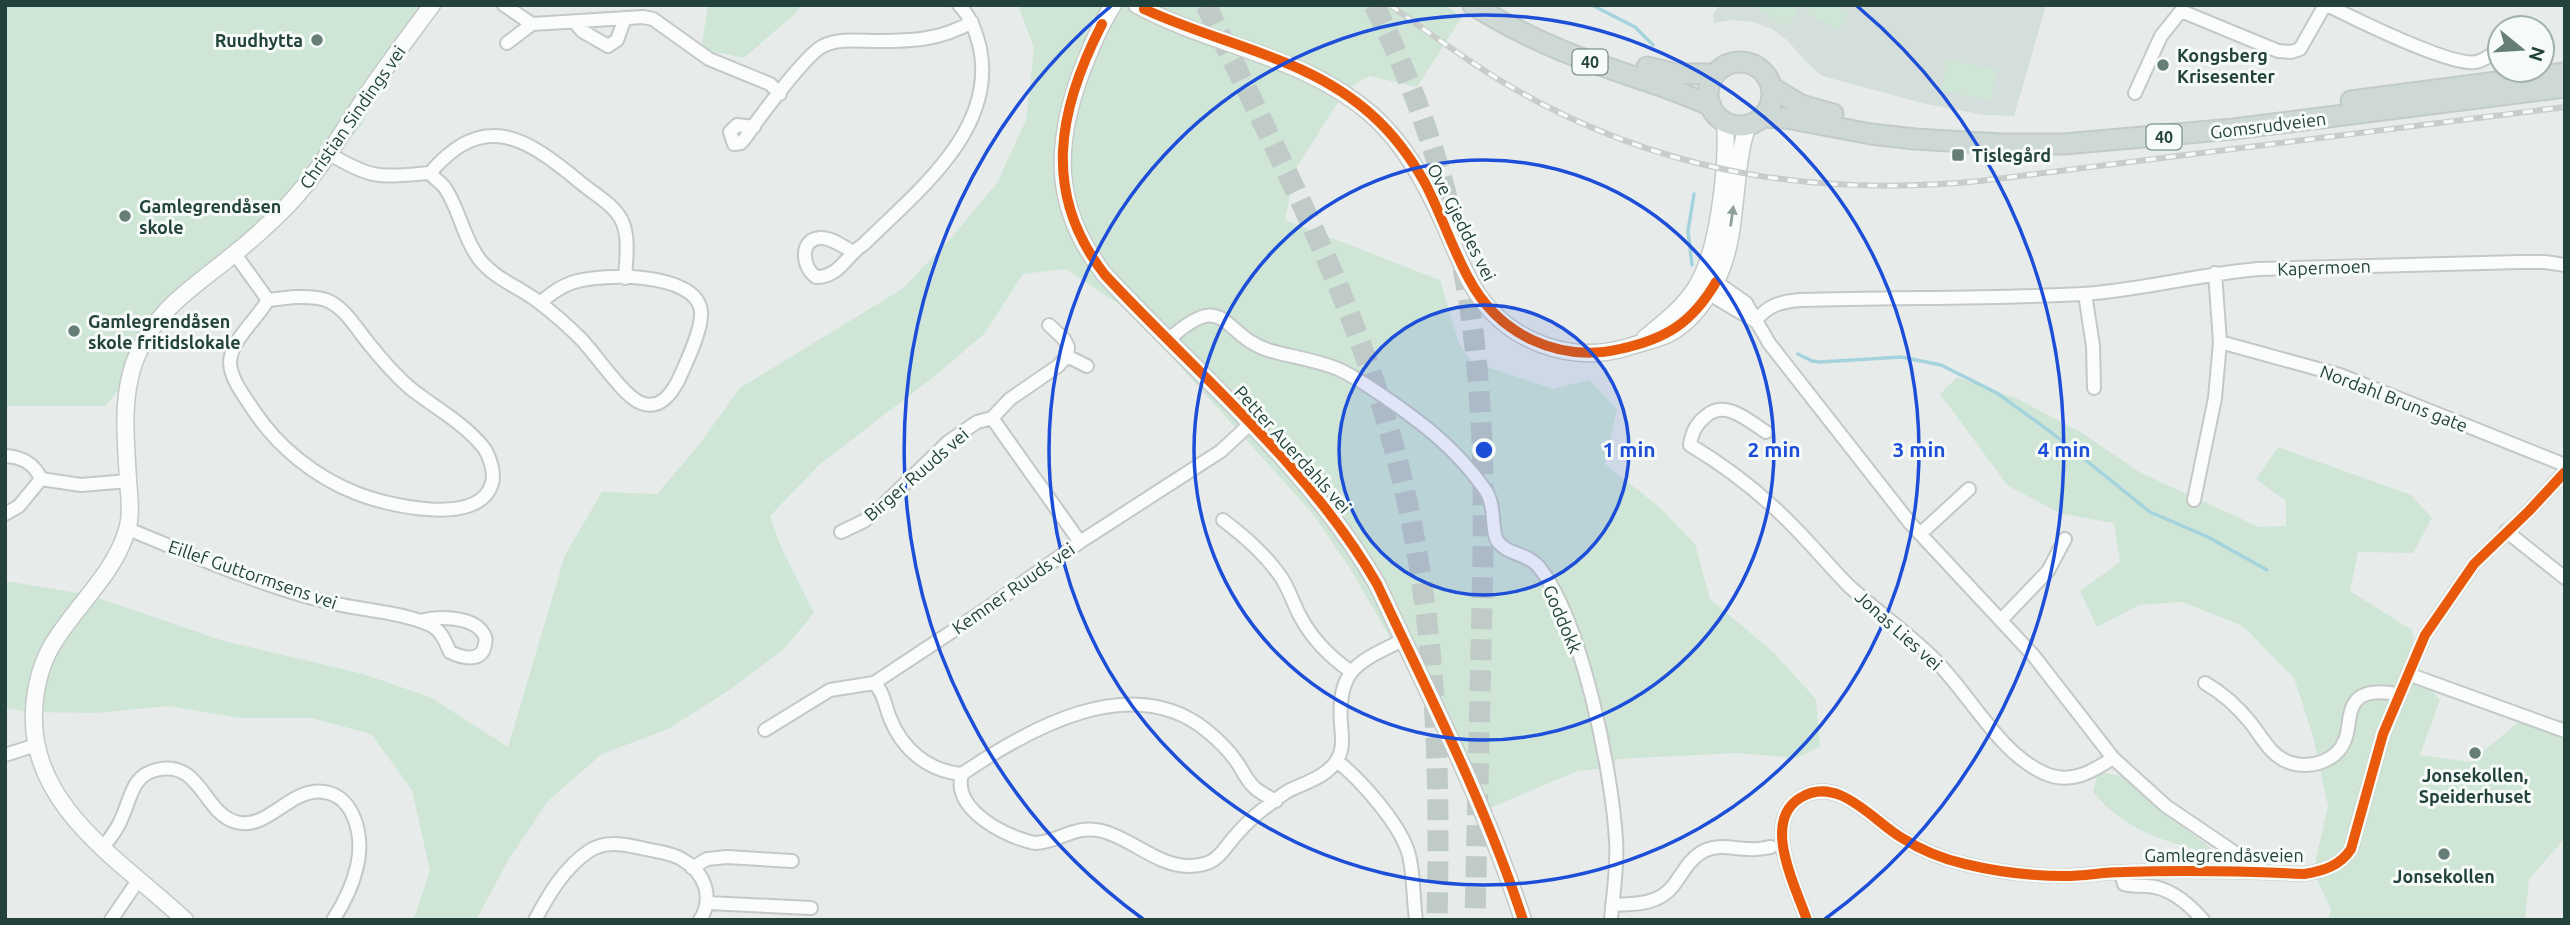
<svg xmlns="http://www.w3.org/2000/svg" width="2570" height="925" viewBox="0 0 2570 925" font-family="Ubuntu,sans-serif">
	<rect width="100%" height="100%" fill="#e7ecea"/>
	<path fill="#d4deda" d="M 1720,5 L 2046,5 L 2014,116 L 1984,115 L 1926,104 L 1822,76 L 1807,63 L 1788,41 L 1772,29 L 1753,22 L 1731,20 L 1714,23 L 1713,14 Z"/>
	<path fill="#cfe6d7" d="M 5,5 L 436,5 L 391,60 L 362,125 L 315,178 L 162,325 L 123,385 L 105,406 L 5,406 Z
		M 708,5 L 800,5 L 798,11 L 744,58 L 701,49 Z
		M 1018,5 L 1445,5 L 1462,17 L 1417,87 L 1369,76 L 1345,91 L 1295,170 L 1285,220 L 1440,280 L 1459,344 L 1472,362 L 1553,389 L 1589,380 L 1617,409 L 1605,464 L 1659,507 L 1695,544 L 1710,599 L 1773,652 L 1816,699 L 1820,746 L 1797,758 L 1737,753 L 1618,759 L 1606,768 L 1578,771 L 1480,812 L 1422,688 L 1385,629 L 1351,570 L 1312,513 L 1169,354 L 1120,305 L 1065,269 L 1023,274 L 984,334 L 931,379 L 820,464 L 770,516 L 782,549 L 814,613 L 784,649 L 728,691 L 668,729 L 602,754 L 548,801 L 509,859 L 476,920 L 411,920 L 415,915 L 430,871 L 412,790 L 371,734 L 312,718 L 239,718 L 168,706 L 97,713 L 27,712 L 5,708 L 5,581 L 89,595 L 224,641 L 363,674 L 430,697 L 508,747 L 565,555 L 602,492 L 657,494 L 698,446 L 740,388 L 902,289 L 951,238 L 997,183 L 1026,120 L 1034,48 Z
		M 1758,5 L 1790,5 L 1798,11 L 1786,28 L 1756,7 Z
		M 1808,5 L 1837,5 L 1850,14 L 1838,32 L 1805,10 Z
		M 1947,60 L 1997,69 L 1991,100 L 1941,91 Z
		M 1957,377 L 2020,400 L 2082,433 L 2141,473 L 2259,527 L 2286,526 L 2286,501 L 2256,479 L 2278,447 L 2411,495 L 2432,518 L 2413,553 L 2358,552 L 2350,591 L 2412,630 L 2422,679 L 2440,700 L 2420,755 L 2471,762 L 2524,717 L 2565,720 L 2565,838 L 2529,879 L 2525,920 L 2328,920 L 2331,909 L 2313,872 L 2328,806 L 2313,736 L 2294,678 L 2243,626 L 2182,602 L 2139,605 L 2097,627 L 2080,591 L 2120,562 L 2114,523 L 2062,514 L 2008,486 L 1940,394 Z
		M 2105,773 L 2122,776 L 2168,816 L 2222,856 C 2172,844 2126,833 2093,792 L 2097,776 Z"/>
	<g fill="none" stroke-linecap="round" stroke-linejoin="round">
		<path stroke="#a5d3dd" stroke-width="3.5" d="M 1592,5 L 1635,27 L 1653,45
			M 1692,265 L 1688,231 L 1694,194
			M 1798,354 L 1812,361 L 1820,362 L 1901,357 L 1941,365 L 1997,393 L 2052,433 L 2150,512 L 2208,537 L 2267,570"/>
		<path stroke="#c0cac7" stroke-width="21" stroke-dasharray="21 10" stroke-linecap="butt" d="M 1206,5 C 1267,134 1336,261 1379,397 C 1435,571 1441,739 1437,920
			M 1374,5 C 1433,121 1468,251 1478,380 C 1486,470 1483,560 1481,650 C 1479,740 1477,830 1475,920"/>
		<defs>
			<path id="minor" d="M 504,5 L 532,24 L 643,17 L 653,19 L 709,59 L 770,84 L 780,94
				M 2327,5 C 2353,18 2452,67 2476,62 C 2485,60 2493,54 2500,48
				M 575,22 L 582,31 L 608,46 L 617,40 L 625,18
				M 507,43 L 532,24
				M 2135,93 L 2161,36 L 2181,11 L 2278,51 L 2291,52 L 2300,49 L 2325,5
				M 754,127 L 737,125 L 730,132 L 734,144 L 741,143 L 746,137 C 758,119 807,53 823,46 C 839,38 860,41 877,41 C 913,41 940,40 972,22
				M 328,153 C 373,180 379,177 430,173 C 434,179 441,182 445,188 C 460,210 463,238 480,260 C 496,280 520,287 540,303 C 553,313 568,326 580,338 C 596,354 623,396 641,403 C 659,410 670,396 678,381 C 685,365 703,329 701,311 C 696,271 599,273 571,283 C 560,287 549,295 540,303
				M 430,173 C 484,109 527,138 581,183 C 594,194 613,204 621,219 C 630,235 626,261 625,278
				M 852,251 C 843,247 831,237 820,238 C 799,239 802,268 816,277 C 840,277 846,255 864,244 C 915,193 997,131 980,48 C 976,32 971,17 959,5
				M 235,254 L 268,300
				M 1709,280 L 1716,282 L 1746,303 L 1769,343 L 1910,523 L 2033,655 L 2113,758 L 2166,806 L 2262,871
				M 1704,286 L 1718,299 L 1755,321
				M 2085,294 L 2093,346 L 2094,388
				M 294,297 C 305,297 316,296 326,300 C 345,307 357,330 370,345 C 382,360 395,375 410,388 C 435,408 463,422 484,448 C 490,457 495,473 492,483 C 480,528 385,505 356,493 C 315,477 278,447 254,411 C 245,397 231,380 230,363 C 230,341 257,319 268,300 Z
				M 1755,321 C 1769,305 1779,302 1800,300 C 1894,297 1989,299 2083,294 C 2142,290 2200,274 2258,269 L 2519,262 L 2545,262 L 2565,265
				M 1168,340 C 1228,286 1220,336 1271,351 C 1293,357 1316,360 1338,369 C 1354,376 1368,386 1383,396 C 1424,424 1455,448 1484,488 C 1498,507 1489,532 1499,543 C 1509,555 1527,553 1539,567 C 1582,621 1612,772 1616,840 C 1618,866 1613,894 1611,920
				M 2220,342 L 2340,375 L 2565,465
				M 1067,356 L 1087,366
				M 992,418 L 1080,542
				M 1766,432 C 1749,421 1725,399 1706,416 C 1696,424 1692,432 1690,445 C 1727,467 1764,496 1794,527 C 1813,546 1830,567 1849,586 C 1875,610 1904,630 1930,655 C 1967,689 1997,752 2044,773 C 2070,785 2092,772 2113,758
				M 5,456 C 22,457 34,463 41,479
				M 2194,500 L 2215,398 L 2220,342 L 2215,273
				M 5,514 L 19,506 L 41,479 L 81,485 L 128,481
				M 1223,520 C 1245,537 1265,554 1281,577 C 1289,589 1293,603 1300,616 C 1312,639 1329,656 1350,671
				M 128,529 C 192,555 256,584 324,601 C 356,610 398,611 428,624 C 441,629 445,641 450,652 C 462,658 483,663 485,644 C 486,639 486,637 483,633 C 472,616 438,616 420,621
				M 2506,531 L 2565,578
				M 841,532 L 864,521 L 880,508 L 948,442 L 977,422 L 992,418 L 1010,399 L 1058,366 L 1067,356 L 1068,347 L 1064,339 L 1049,325
				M 1920,534 L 1969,489
				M 2002,619 L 2048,571 L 2065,539
				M 2408,674 L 2565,731
				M 874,683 C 884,692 885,706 890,718 C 902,749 928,771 962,774 C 1028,729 1131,670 1206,730 C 1217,739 1228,749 1236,761 C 1242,769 1246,780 1254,787 C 1260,793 1269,797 1276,801
				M 2205,683 C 2222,693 2237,706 2250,722 C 2262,737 2271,757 2291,763 C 2311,769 2337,761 2345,740 C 2351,726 2346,705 2362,696 C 2372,690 2387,693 2399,694
				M 765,730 L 830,690 L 874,683 L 986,609 L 1080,542 L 1221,451 L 1250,424
				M 5,755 L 36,745
				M 1337,761 C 1361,780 1401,825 1409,855 C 1414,876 1413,898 1416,920
				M 962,774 C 953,804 990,827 1015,837 C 1021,839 1028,842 1035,843 C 1058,843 1074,824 1102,831 C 1131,838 1159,867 1190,866 C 1218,865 1220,853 1236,835 C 1243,827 1253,817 1262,810 C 1270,804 1280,796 1288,791 C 1304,783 1327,777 1337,760 C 1344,749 1342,737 1341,724 C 1337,669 1358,662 1403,640
				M 103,847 C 111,837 119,827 123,815 C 131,797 133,775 156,770 C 201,759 203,813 236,822 C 268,831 290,787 324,792 C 356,796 364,840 357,866 C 353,885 344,903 333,920
				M 692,868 L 707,859 L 727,857 L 792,861
				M 2121,872 L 2124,884 C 2132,887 2139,885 2147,886 C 2169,887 2189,904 2203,920
				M 708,903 L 811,908
				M 1612,905 C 1634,904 1658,905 1673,886 C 1683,873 1690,857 1706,850 C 1721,844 1734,849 1749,849 C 1757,850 1764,848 1771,847
				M 111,920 L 139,879
				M 535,920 C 549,894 564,868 589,851 C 607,839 627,845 646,849 C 658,852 673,853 683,860 C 705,873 714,898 700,920
				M 1807,920 C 1796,887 1761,822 1800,798 C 1838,774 1873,821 1902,838 C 1921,850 1943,859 1965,864 C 1998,872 2031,876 2065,876 C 2085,876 2104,872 2123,872 C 2183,870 2244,871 2304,874 C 2323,871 2340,866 2351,849 L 2383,734 L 2425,635 L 2474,564 L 2529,511 L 2565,472"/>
			<path id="tertiary" d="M 1113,5 C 1099,27 1090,50 1081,73 C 1053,149 1054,210 1105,275 C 1197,374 1309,466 1377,584 C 1429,695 1485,803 1523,920
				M 1137,5 C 1214,47 1303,55 1371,114 C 1406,145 1427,186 1446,228 C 1455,249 1463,271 1475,290 C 1507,341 1570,365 1628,347 C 1640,343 1656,340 1668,334 C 1689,324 1707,300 1717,279 C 1740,232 1731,174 1748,124
				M 1645,338 C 1663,323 1682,309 1695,289 C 1719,253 1728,165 1725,122
				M 185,920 C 123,862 29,807 34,711 C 35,689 40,667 51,647 C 74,607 114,575 127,530 C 132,514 129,496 128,480 C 126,441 121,401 134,363 C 153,310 193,288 234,254 C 253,239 271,222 288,205 C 319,172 342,133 366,96 C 387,65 410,35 432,5"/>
			<path id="primary" d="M 1473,5 C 1513,30 1556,50 1600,65 C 1638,79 1675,89 1711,106
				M1708 94a32 32 0 1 1 64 0a32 32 0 1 1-64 0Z
				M 1647,67 L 1675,74 L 1715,74
				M 1771,87 L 1801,105 L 1833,114
				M 2351,101 L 2565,73
				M 1762,117 L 1786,118 L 1871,134 L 1915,139 L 2001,144 L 2064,144 L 2233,129 L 2565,87"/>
		</defs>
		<use href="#minor" stroke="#c4c9c7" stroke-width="16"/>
		<use href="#tertiary" stroke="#c4c9c7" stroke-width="19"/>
		<use href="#primary" stroke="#c2cbc9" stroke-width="23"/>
		<use href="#minor" stroke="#fbfcfc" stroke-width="12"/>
		<use href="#tertiary" stroke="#fbfcfc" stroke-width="16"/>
		<use href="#primary" stroke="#ced8d5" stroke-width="19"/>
		<defs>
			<path id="rail" d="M 1390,5 C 1439,40 1488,76 1542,104 C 1681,176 1825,196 1980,181 L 2565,107"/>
		</defs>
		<use href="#rail" stroke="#c8cdcb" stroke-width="6"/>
		<use href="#rail" stroke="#f6fbf8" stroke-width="3.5" stroke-dasharray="10" stroke-linecap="butt"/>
		<defs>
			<path id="cycleway" d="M 1144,9 C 1221,45 1309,57 1373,116 C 1394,135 1411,158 1425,183 C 1441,214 1452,248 1469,279 C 1499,335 1559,363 1620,349 C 1666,339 1692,323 1716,282
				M 1102,24 C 1058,110 1041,193 1105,275 C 1197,374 1309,466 1377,584 C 1429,695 1485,803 1523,920
				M 1807,920 C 1796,887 1761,822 1800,798 C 1838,774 1873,821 1902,838 C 1921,850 1943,859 1965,864 C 1998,872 2031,876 2065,876 C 2085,876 2104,872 2123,872 C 2183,870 2244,871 2304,874 C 2323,871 2340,866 2351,849 L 2383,734 L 2425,635 L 2474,564 L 2529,511 L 2565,472"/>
		</defs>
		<use href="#cycleway" stroke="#f6fbf8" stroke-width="15"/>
		<use href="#cycleway" stroke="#e8590c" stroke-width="10"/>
	</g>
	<defs><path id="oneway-solid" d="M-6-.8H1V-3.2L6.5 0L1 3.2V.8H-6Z" transform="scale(1.75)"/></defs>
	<use fill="#8e9f9c" href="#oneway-solid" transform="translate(1732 216) rotate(-82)"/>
	<circle cx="1484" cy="450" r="145" fill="#1d4ed8" fill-opacity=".12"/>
	<g fill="none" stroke="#1d4ed8" stroke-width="3.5">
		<circle cx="1484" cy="450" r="145"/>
		<circle cx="1484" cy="450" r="290"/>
		<circle cx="1484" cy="450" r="435"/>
		<path d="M1143 919A580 580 0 0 1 1111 6M1857 6A580 580 0 0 1 1825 919"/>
	</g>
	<g fill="#677e78" stroke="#f6fbf8" stroke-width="2.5">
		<circle cx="317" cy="40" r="7"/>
		<circle cx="2163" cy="65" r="7"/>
		<rect x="1951" y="148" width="14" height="14" rx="3.5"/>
		<circle cx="125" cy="216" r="7"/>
		<circle cx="74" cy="331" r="7"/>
		<circle cx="2475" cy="753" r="7"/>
		<circle cx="2444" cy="854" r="7"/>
	</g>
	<g text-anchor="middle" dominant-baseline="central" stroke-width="6" stroke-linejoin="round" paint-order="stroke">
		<g fill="#f6fbf8" stroke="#627a74" stroke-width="2">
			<rect x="1572.5" y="49.5" width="35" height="25" rx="5"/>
			<rect x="2146.5" y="124.5" width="35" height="25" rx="5"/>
		</g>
		<g font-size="16" font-weight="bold" fill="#22423b">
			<text x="1590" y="62">40</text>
			<text x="2164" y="137">40</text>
		</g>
		<g font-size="18" font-weight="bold" fill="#22423b" stroke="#f6fbf8" text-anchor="start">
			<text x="303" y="40" text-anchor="end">Ruudhytta</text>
			<text x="2177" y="55">Kongsberg<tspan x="2177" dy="21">Krisesenter</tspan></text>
			<text x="1972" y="155">Tislegård</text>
			<text x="139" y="206">Gamlegrendåsen<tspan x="139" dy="21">skole</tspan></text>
			<text x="88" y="321">Gamlegrendåsen<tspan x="88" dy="21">skole fritidslokale</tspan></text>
			<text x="2475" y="775" text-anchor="middle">Jonsekollen,<tspan x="2475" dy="21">Speiderhuset</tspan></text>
			<text x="2444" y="876" text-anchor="middle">Jonsekollen</text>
		</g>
		<g font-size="18" fill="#22423b" stroke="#f6fbf8">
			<text transform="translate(352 117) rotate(-55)">Christian Sindings vei</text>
			<text transform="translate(2268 125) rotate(-7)">Gomsrudveien</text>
			<text transform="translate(1462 222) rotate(63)">Ove Gjeddes vei</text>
			<text transform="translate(2324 267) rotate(-2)">Kapermoen</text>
			<text transform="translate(2394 398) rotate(21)">Nordahl Bruns gate</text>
			<text transform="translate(1293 449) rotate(48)">Petter Auerdahls vei</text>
			<text transform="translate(916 474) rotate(-41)">Birger Ruuds vei</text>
			<text transform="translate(253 574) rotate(19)">Eillef Guttormsens vei</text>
			<text transform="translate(1013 588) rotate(-35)">Kemner Ruuds vei</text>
			<text transform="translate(1563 619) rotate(67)">Goddokk</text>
			<text transform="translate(1899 630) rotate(42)">Jonas Lies vei</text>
			<text x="2224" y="855">Gamlegrendåsveien</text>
		</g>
	</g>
	<circle cx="1484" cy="450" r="10" fill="#1d4ed8" stroke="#f6fbf8" stroke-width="3.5"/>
	<g font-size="21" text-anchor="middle" font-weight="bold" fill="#1d4ed8" stroke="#f6fbf8" stroke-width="6" stroke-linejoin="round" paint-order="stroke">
		<text x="1629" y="457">1 min</text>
		<text x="1774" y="457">2 min</text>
		<text x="1919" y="457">3 min</text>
		<text x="2064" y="457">4 min</text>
	</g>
	<rect width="2570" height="925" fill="none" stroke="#22423b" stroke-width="14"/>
	<g transform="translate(2521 49) rotate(108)"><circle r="33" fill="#f6fbf8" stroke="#a1b1ac" stroke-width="2"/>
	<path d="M0-5L12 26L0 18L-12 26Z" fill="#677e78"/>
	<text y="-10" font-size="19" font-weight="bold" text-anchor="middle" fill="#22423b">N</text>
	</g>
</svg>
